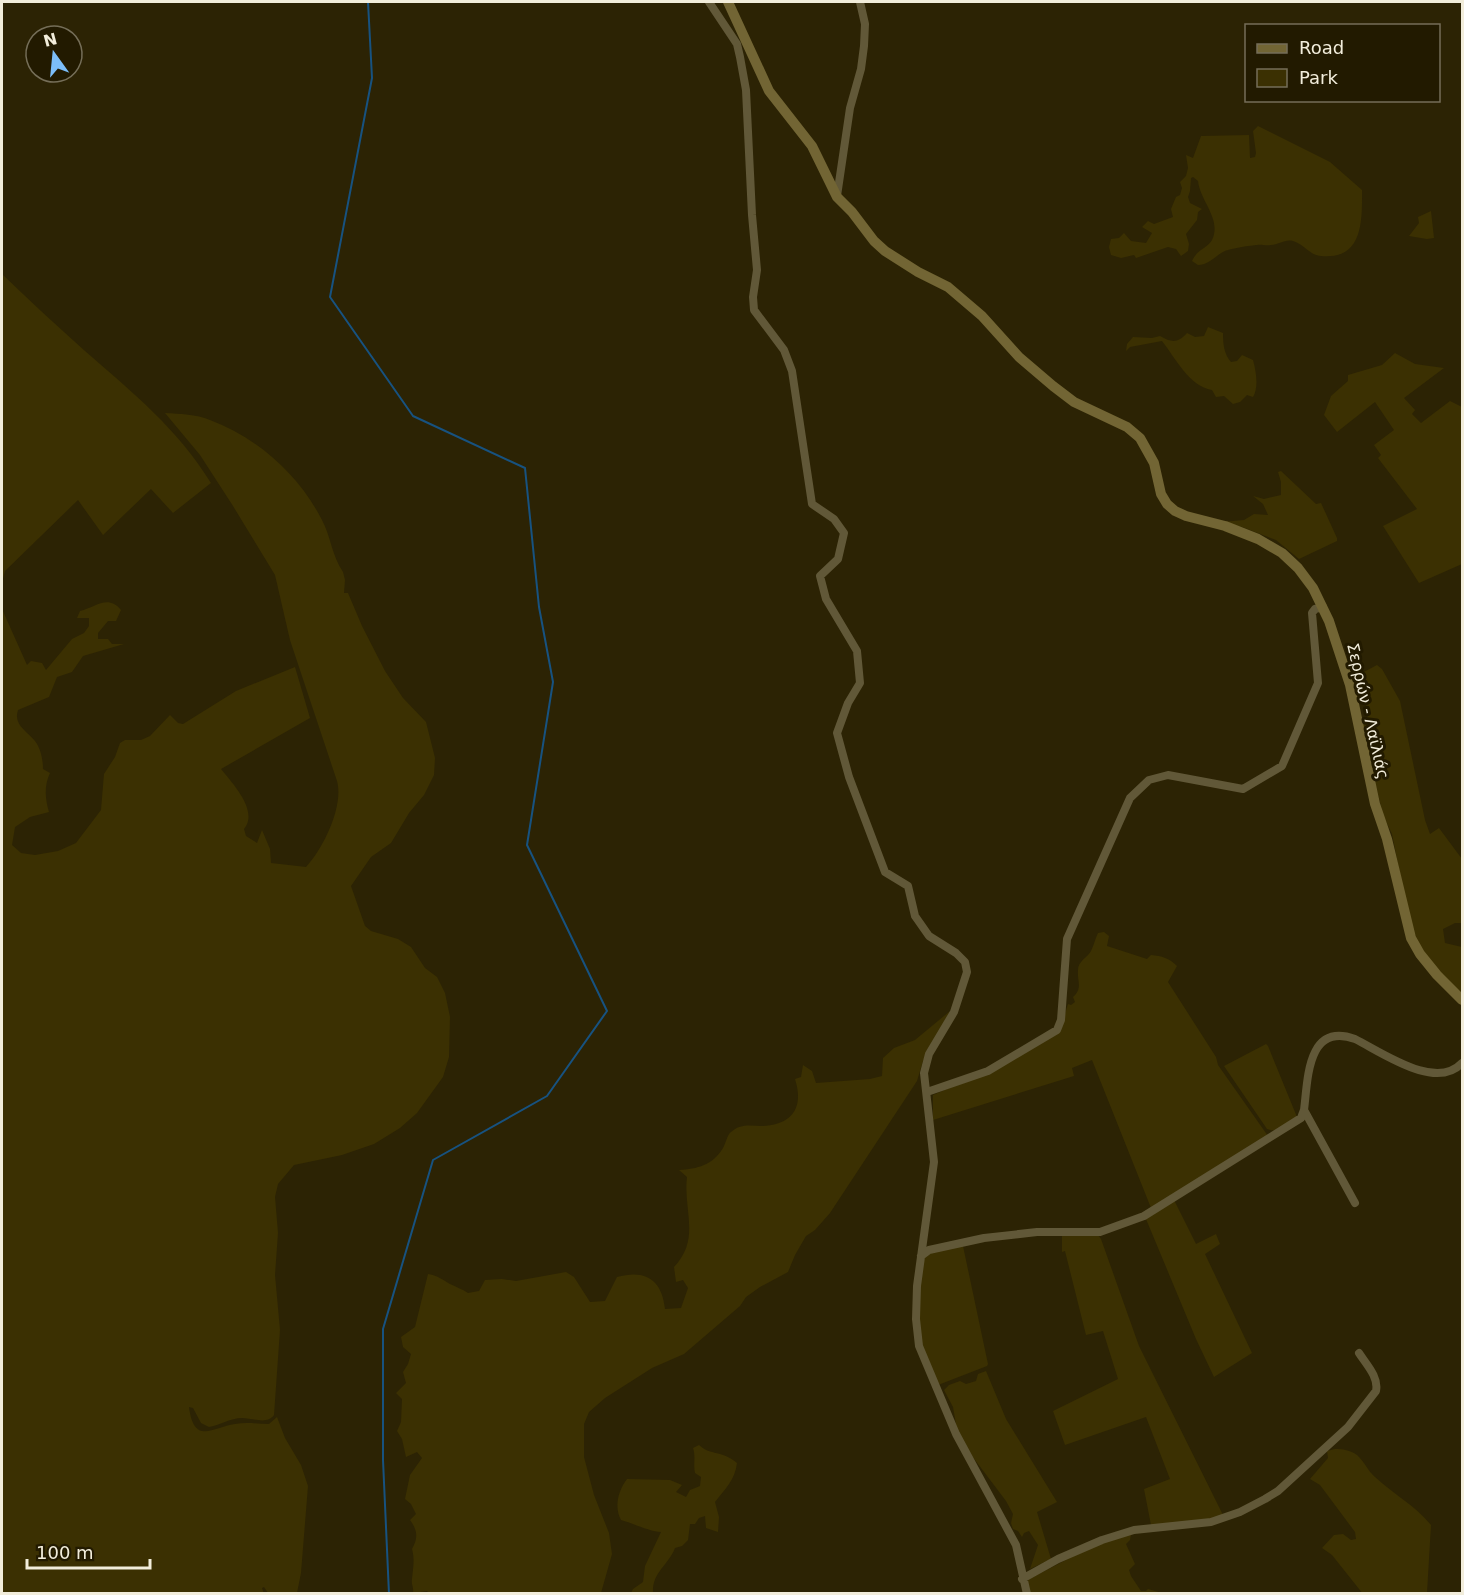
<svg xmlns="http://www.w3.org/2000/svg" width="1464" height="1595" viewBox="0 0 1464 1595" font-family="'DejaVu Sans',sans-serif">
	<rect width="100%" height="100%" fill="#2c2304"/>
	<path fill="#3b3002" d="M 1258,126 L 1330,162 L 1362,190 C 1362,219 1364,260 1321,256 C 1309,255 1304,244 1293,241 C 1285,239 1278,245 1271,245 C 1266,246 1261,244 1257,245 C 1252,245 1229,249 1225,251 C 1216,255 1209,265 1198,265 L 1192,261 C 1198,248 1207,249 1212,240 C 1222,219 1200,201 1198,181 L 1193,177 L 1191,178 L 1190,191 L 1188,197 L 1190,203 L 1202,209 L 1198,212 L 1197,220 L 1186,234 L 1189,244 L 1188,251 L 1181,256 L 1176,249 L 1168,247 L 1136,258 L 1134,255 L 1121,258 L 1111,255 L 1109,247 L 1111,239 L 1119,238 L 1124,233 L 1131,241 L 1146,243 L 1152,233 L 1142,227 L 1148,221 L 1154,224 L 1173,217 L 1171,209 L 1176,197 L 1180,195 L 1182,188 L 1180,182 L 1186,176 L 1188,168 L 1186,155 L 1193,158 L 1201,136 L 1249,135 L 1250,158 L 1255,157 L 1256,153 L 1253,131 Z
		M 1431,211 L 1434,238 L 1427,239 L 1409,236 L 1419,223 L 1418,217 Z
		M 2,274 C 29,300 57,326 85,351 C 133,393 177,428 211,483 L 173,513 L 151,489 L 103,535 L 78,500 L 5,571 L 2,582 Z
		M 1208,327 L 1223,333 C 1223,344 1224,354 1231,362 L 1237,361 L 1242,355 L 1253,360 C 1256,371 1259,387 1253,397 L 1247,395 L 1240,402 L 1233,404 L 1224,396 L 1216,397 L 1212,390 C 1189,386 1176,359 1162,341 L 1130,347 L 1126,351 L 1127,344 L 1133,337 L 1152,338 L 1160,336 C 1172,343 1178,343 1187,333 L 1195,337 L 1204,336 Z
		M 1395,353 L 1415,364 L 1444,368 L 1404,398 L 1415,410 L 1412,414 L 1421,423 L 1450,401 L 1462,407 L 1462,564 L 1419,583 L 1383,526 L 1417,509 L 1378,458 L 1381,455 L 1374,445 L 1394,430 L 1375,402 L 1337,432 L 1324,415 L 1331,396 L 1348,381 L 1348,375 L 1382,365 Z
		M 165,413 C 180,414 196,414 210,420 C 258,438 299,475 322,520 C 331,537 332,556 343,572 L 345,580 L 344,593 L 348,593 L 362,626 L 385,671 L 403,698 L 426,722 L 435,758 L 434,775 L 424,795 L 409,813 L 391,843 L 371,857 L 351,886 L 365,926 L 371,931 L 398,939 L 411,947 L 425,968 L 437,977 L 445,993 L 450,1017 L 449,1057 L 443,1077 L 417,1113 L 400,1128 L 374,1144 L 342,1155 L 294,1165 L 278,1184 L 275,1197 L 278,1233 L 275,1275 L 280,1330 L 274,1415 C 267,1425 253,1418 242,1418 C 230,1418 221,1425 209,1427 L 201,1423 L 193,1408 L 189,1407 C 194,1446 213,1427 235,1424 C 247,1422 258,1424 269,1424 L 277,1417 L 285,1438 L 301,1465 L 308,1486 L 301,1573 L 297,1593 L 268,1593 L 264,1587 L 262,1588 L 264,1594 L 2,1593 L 2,609 L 27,665 L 31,661 L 42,663 L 46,670 L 72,639 L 84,633 L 89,626 L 89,618 L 77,618 L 80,611 C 96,607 108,594 121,610 L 116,621 L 108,621 L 98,633 L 98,639 L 108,639 L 112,644 L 124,644 L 83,656 L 72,672 L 57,677 L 49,697 L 18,710 C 13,725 27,731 35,741 C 41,749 43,760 43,769 L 50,773 C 44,786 45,798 49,812 L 30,817 L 15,827 L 12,845 L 21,853 L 35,855 L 58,851 L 76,843 L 101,810 L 104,774 L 115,757 L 120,743 L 125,740 L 141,740 L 150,736 L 170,715 L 178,723 L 183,724 L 236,691 L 295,667 L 310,718 L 221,769 C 233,784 259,811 244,829 L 246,836 L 257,843 L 262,830 L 270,849 L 271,863 L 306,867 C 323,849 344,806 337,781 L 290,640 L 275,575 L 233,506 L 200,455 Z
		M 1281,471 L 1316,504 L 1321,503 L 1337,538 L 1337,541 L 1299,559 L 1276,540 L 1242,527 L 1222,522 L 1244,520 L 1254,514 L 1268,515 L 1263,504 L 1253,496 L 1264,499 L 1281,495 L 1281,482 L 1278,472 Z
		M 1377,665 L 1382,669 L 1400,701 L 1425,820 L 1430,834 L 1439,828 L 1462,859 L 1462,923 L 1455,923 L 1443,929 L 1445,943 L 1462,947 L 1462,996 L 1433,965 L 1421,947 L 1410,924 L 1392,834 L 1383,815 L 1362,726 L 1369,714 L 1359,685 L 1358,675 Z
		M 1104,932 L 1109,936 L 1107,946 L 1147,959 L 1151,955 C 1162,956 1169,958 1177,966 L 1168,982 L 1216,1057 L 1218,1065 L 1268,1136 L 1151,1208 L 1092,1060 L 1072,1068 L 1074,1076 L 933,1120 L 933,1095 L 954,1086 L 1061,1027 L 1068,1004 L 1071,1005 L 1075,1002 L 1073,997 C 1083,988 1077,982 1078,970 C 1078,961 1087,958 1091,951 C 1094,945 1095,939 1098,933 Z
		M 950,1011 L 923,1061 L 917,1081 L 830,1213 L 815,1230 L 806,1236 L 795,1255 L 788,1272 L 760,1287 L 746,1297 L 740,1306 L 684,1354 L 652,1368 L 605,1398 L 589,1412 L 584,1424 L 584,1457 L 594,1495 L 609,1533 L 612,1554 L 601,1593 L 430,1594 L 427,1591 L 413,1593 C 414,1588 411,1584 412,1579 C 413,1568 415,1560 412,1549 C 418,1538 418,1531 410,1520 L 416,1514 L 411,1504 L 405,1499 L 410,1475 L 422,1458 L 417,1452 L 406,1457 L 402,1439 L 397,1431 L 401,1422 L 402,1399 L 396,1393 L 406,1383 L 403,1372 L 408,1364 L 411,1354 L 403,1347 L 401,1337 L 415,1327 L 428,1274 C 439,1276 441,1279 450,1284 C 456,1287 462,1289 468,1293 L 479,1291 L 485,1280 L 502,1279 L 516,1281 L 566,1272 L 574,1277 L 590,1302 L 605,1301 L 617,1277 C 646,1269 662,1280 665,1309 L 681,1308 L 688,1288 L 683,1280 L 676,1282 L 674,1267 C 701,1239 683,1210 687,1177 L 679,1170 C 697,1169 713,1165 723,1148 C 726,1143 727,1135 731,1132 C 741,1123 751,1126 762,1126 C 793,1125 804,1107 795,1079 L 801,1077 L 803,1065 L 812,1071 L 816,1083 L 870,1079 L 882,1076 L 883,1058 L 894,1048 L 915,1040 Z
		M 1266,1044 L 1268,1046 L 1297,1117 C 1288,1123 1279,1134 1267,1129 L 1224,1066 Z
		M 1174,1200 L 1196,1244 L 1216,1234 L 1220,1244 L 1205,1254 L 1252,1353 L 1214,1377 L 1196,1339 L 1146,1219 Z
		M 1062,1232 L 1098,1235 L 1101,1239 L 1139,1346 L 1223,1515 L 1200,1522 L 1151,1525 L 1144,1489 L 1170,1479 L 1146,1417 L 1065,1445 L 1053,1411 L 1118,1379 L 1103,1331 L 1086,1335 L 1065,1251 L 1062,1252 Z
		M 963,1246 L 988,1364 L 987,1366 L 938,1385 C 933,1372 926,1359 922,1346 C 918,1331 916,1265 927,1255 C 935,1248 952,1248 963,1246 Z
		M 986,1371 L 1006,1419 L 1057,1502 L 1037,1512 L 1051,1559 L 1030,1569 L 1038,1545 L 1029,1531 L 1024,1533 L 1022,1537 L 1018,1531 L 1013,1529 L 1011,1523 L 1013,1514 L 1006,1501 L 969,1452 L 957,1430 L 953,1407 L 944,1390 L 949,1385 L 960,1381 L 966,1384 L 976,1381 L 978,1374 Z
		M 699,1445 C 711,1456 722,1450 737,1463 C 735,1480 725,1489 715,1502 L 719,1517 L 718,1532 L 706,1528 L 705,1516 L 699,1518 L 695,1524 L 690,1524 L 688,1540 L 682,1546 L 675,1548 C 668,1566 652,1572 653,1593 L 631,1593 L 633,1589 L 643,1582 L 645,1566 L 661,1532 C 651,1532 632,1523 621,1520 C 614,1507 618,1491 627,1479 L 670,1480 L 682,1485 L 676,1492 L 686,1497 L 690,1490 L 700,1486 L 701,1477 L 695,1473 C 693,1464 696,1457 693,1448 Z
		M 1335,1449 C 1343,1449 1350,1450 1357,1455 C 1364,1461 1368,1471 1375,1477 C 1393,1494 1415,1505 1431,1525 L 1427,1593 L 1363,1594 L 1332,1555 L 1322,1548 L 1334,1535 L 1343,1534 L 1351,1540 L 1356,1539 L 1355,1532 L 1320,1485 L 1310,1479 L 1328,1458 L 1327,1451 Z
		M 1131,1534 L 1130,1540 L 1126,1544 L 1135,1564 L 1129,1570 L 1131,1576 L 1141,1591 L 1146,1591 L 1148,1589 L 1162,1593 L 1029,1593 L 1026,1583 L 1029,1579 L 1097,1544 Z"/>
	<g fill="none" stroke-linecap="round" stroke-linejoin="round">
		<path stroke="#175280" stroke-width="2" d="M 368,2 L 372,78 L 330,297 L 413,416 L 525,468 L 539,607 L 553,682 L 527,845 L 607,1011 L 547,1096 L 433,1160 L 383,1329 L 383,1460 L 389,1594"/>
		<path stroke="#615838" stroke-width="8" d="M 709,2 L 737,44 L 740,57 L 746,90 L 752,215 L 757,270 L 753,297 L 754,310 L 784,350 L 792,371 L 812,504 L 834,519 L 844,533 L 838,559 L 820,576 L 826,599 L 857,651 L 860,683 L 848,703 L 837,733 L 849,777 L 885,872 L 908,886 L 915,916 L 929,936 L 956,953 L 965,962 L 967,972 L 954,1012 L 929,1054 L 924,1073 L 934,1162 L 917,1286 L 916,1319 L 919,1346 L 956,1434 L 1016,1545 L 1027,1594
			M 837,196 L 850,108 L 861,69 L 864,46 L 865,24 L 860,2
			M 927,1092 L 988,1071 L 1057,1030 L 1061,1020 L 1067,939 L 1130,798 L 1149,780 L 1168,775 L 1243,789 L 1282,766 L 1318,683 L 1312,613 L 1315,609 L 1323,607
			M 1304,1110 L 1355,1203
			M 921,1256 L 929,1250 L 984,1238 L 1037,1232 L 1100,1232 L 1144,1216 L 1301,1118 L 1304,1110 C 1308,1079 1307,1022 1355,1039 C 1383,1053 1436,1091 1462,1063
			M 1022,1579 L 1058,1559 L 1102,1540 L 1134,1530 L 1211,1522 L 1240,1512 L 1265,1499 L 1278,1491 L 1348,1427 L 1376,1391 C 1379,1377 1366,1364 1359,1353"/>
		<path stroke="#726534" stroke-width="10" d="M 728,2 L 769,91 L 812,146 L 837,197 L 852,212 L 874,241 L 885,251 L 918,272 L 948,287 L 982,316 L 1019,357 L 1053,386 L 1074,402 L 1127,427 L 1140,438 L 1154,463 L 1161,494 L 1167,504 L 1175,511 L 1186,516 L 1225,526 L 1258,539 L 1282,553 L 1298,568 L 1313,588 L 1329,621 L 1350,685 L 1375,804 L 1387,839 L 1411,938 L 1420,954 L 1437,975 L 1462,1000"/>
	</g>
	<g text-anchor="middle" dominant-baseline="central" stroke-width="6" stroke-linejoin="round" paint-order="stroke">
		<g font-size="16" fill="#f2eddb" stroke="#221a00">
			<text transform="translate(1368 711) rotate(77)">Σερρών - Λαϊλιάς</text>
		</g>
	</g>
	<rect width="1464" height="1595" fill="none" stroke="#f2eddb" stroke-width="6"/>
	<rect x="1245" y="24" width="195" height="78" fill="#221a00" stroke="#756e58" stroke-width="1.5"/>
	<rect x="1257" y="44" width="30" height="9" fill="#726534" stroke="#756e58" stroke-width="1.5"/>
	<text x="1299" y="54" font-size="18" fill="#f2eddb">Road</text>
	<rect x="1257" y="69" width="30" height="18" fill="#3b3002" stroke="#756e58" stroke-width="1.5"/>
	<text x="1299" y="84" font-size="18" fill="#f2eddb">Park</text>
	<g transform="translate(54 54) rotate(345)"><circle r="28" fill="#221a00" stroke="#756e58" stroke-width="1.5"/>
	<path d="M0-4.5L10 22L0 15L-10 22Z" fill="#7cbef9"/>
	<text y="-9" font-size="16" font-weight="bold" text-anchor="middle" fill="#f2eddb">N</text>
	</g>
	<path d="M27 1559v9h123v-9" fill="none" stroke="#f2eddb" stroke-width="3"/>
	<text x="36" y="1559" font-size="18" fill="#f2eddb" stroke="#221a00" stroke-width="4.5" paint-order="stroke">100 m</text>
</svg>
